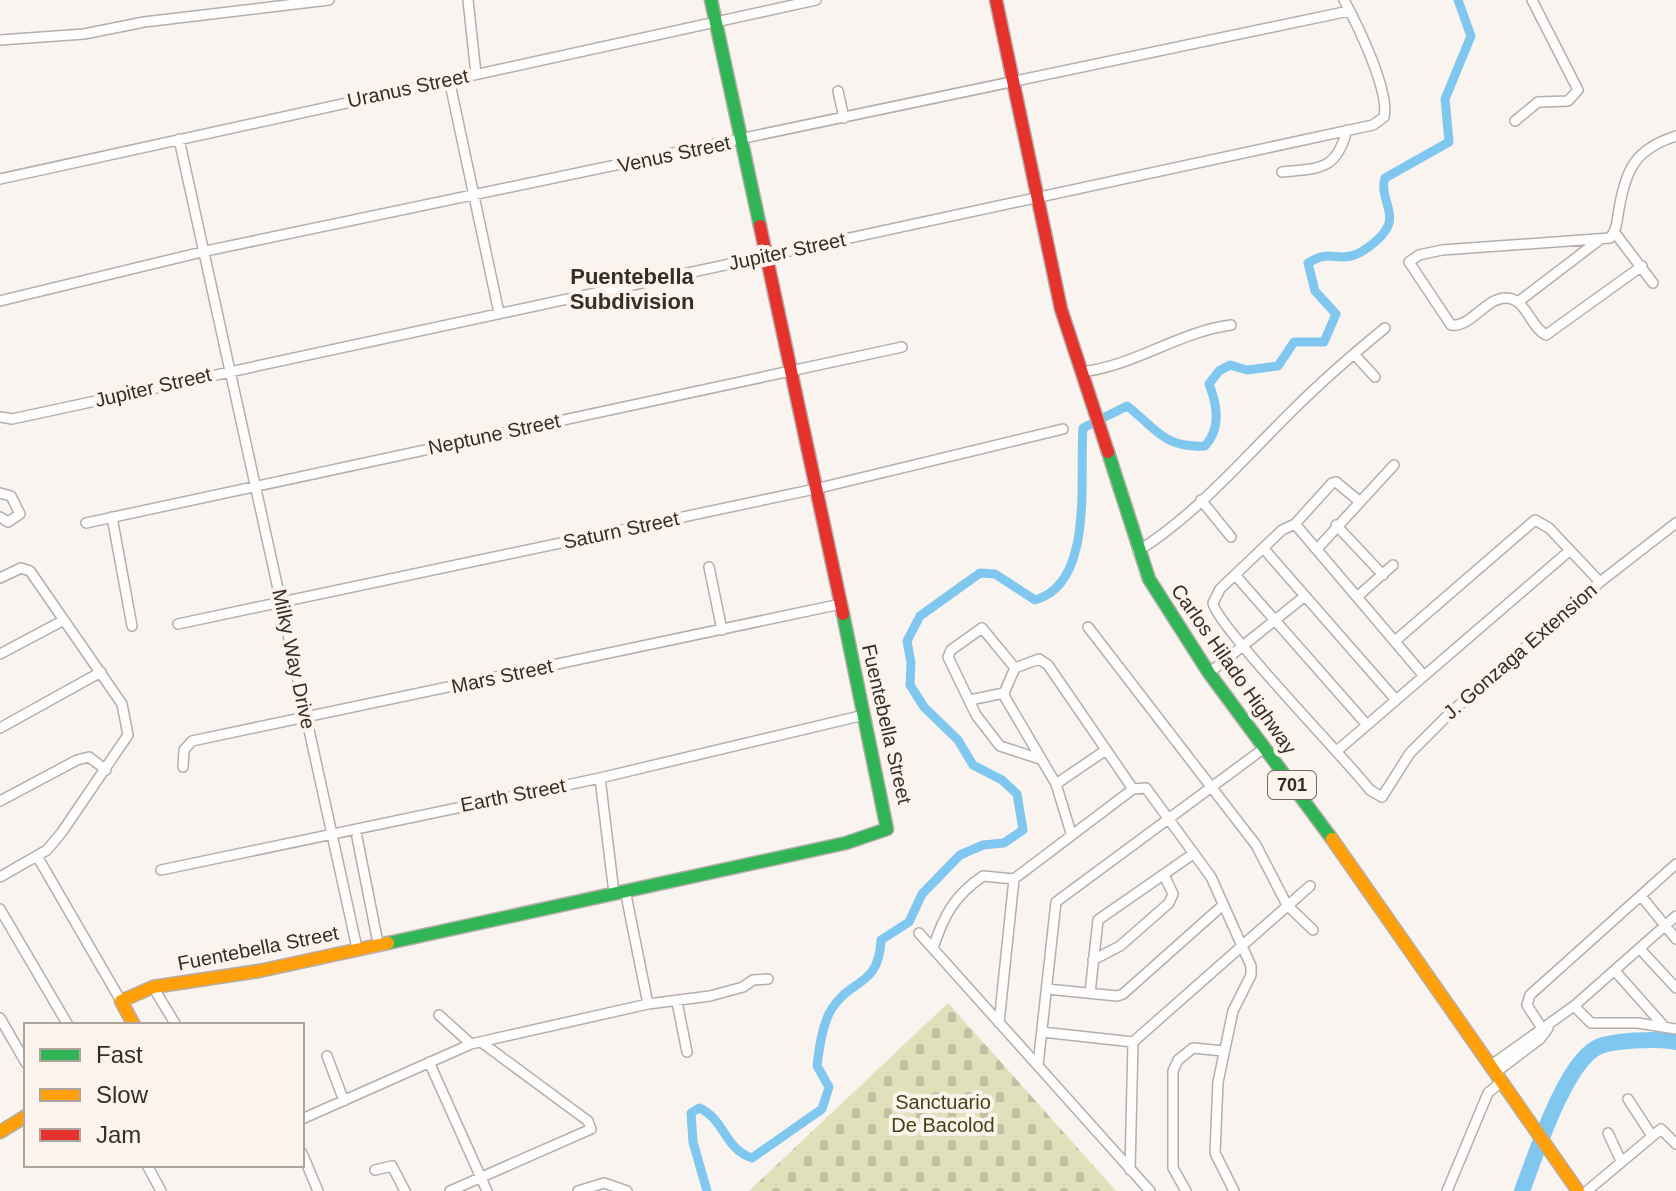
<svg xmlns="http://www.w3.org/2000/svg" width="1676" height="1191" viewBox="0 0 1676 1191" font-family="Arial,sans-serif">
	<defs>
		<pattern id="cemetery-stones" width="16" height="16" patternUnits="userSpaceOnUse" patternTransform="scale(2)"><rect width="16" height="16" fill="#e0e0bb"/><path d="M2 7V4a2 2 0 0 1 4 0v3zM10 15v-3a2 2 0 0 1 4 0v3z" fill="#c1c0a1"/></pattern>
	</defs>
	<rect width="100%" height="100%" fill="#faf4f0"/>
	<path fill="url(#cemetery-stones)" d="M 948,1003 L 1116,1191 L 749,1191 Z"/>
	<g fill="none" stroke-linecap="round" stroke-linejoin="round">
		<path stroke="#80c7ef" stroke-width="9" d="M 707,1191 L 693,1142 L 691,1113 L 699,1108 C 725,1119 724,1149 752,1158 L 822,1109 L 829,1087 L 817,1066 C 819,1049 822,1025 831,1010 C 850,978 879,988 881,940 L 909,922 L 922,894 L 960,855 L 983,845 L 1004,843 L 1023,830 L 1017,794 L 1002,780 L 973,765 L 958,740 L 924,707 L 910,685 L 911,663 L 907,641 L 920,616 L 980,573 L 995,574 L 1035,600 C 1095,584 1079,475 1083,428 L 1127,406 C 1157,429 1163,448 1205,446 C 1222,428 1217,404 1209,384 L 1219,371 L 1230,365 L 1247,370 L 1278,366 L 1294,342 L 1324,342 L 1336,314 L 1315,291 L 1308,263 C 1328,250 1334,260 1351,256 C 1362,254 1382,238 1387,228 C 1396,213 1379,195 1385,178 L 1449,142 L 1445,99 L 1471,36 L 1458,0"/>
		<path stroke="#80c7ef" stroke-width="16" d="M 1522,1191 C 1535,1157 1564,1066 1596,1048 C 1609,1040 1661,1038 1676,1042"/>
		<defs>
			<path id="street" d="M 468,0 L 476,74
				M 0,40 L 84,34 L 144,22 L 329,0
				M 449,79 L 499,313
				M 838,91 L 844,118
				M 1515,121 L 1538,102 L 1568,101 L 1578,90 L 1532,0
				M 179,139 L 357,948
				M 1282,172 C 1320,168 1336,171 1347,130
				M 0,179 L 816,0
				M 1615,233 L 1653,283
				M 1642,266 L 1546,335 C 1530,327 1526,298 1506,298 C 1485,298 1471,328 1451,325 L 1409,262 L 1419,255 L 1442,250 L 1610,238 C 1617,230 1617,220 1619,209 C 1626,168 1636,149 1676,136
				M 0,301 L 206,251 L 1349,11
				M 1518,302 L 1598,241
				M 1354,354 L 1375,377
				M 1081,372 C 1135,366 1178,332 1231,325
				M 0,417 L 12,419 L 1373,125 L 1384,117 C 1390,91 1357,24 1344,0
				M 0,493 L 11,496 L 20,514 L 8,522 L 0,517
				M 1201,500 L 1231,537
				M 1359,501 L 1336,482 L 1332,483 L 1295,524 L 1282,530 L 1220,589 L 1213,603 C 1216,625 1346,759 1370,790 L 1382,797 L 1410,753 L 1450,713 L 1600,582 L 1676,523
				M 112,517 L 132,626
				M 86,523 L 902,347
				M 1295,524 L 1424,676
				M 1336,525 L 1383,575
				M 1264,549 L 1396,700
				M 1317,549 L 1394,465
				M 1138,551 C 1197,514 1244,458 1293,410 C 1322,381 1353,354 1385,328
				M 709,567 L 722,630
				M 1236,576 L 1367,725
				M 0,578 L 21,568 L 30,571 L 122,704 L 128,735 L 62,832 L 47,850 L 0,877
				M 1358,596 L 1393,565
				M 178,624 L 815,489 L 1063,429
				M 1088,627 L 1256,845 L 1287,905 L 1313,930
				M 1395,641 L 1535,520 L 1549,528 L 1600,582
				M 0,654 L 64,620
				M 1015,668 L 982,628 L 951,650 L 948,657 L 976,715 L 1000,746 L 1040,759
				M 1209,673 L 1305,596
				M 970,700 L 1004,693
				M 0,728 L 101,672
				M 1338,750 L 1568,552
				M 183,767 L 184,750 L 192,741 L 841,604
				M 600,778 L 614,893
				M 1056,784 L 1106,750
				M 0,801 L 77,760 L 89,757 L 106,770
				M 1071,833 L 1056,784 L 1006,699 L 1004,693 L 1015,668 L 1039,659 L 1048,665 L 1133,789
				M 357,837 L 378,943
				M 37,856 L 121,1001
				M 161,870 L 600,778 L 864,715
				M 625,890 L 648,1004
				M 1641,896 L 1676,939
				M 0,909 L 68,1025
				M 919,933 L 1150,1191
				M 933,948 C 944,915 954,896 983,876 L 1014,879
				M 1640,949 L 1676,988
				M 1093,960 L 1120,946 L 1169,903 L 1173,894 L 1164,875
				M 1615,971 L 1662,1024
				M 153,987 L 176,1025
				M 1047,989 L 1117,996 L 1123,994 L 1223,905
				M 1090,993 L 1098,920 L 1193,854
				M 677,1002 L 687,1052
				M 1574,1006 L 1591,1023 L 1638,1023 L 1676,1029
				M 439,1015 L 471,1044
				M 0,1018 L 26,1063
				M 999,1023 L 1014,879 L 1133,789 L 1146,788 L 1211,877 L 1251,966 L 1251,975 L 1233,1011 L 1218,1082 L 1215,1153 L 1234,1191
				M 1042,1032 L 1133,1042
				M 1545,1033 L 1527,1005 L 1530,995 L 1676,864
				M 327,1056 L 344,1101
				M 429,1062 L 487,1191
				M 1038,1065 L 1056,902 L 1263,749
				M 1490,1066 L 1574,1006 L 1676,916
				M 1495,1073 L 1540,1039 L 1548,1028
				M 1628,1099 L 1652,1136
				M 302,1119 L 471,1044 L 648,1004 L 710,996 L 743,987 L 753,980 L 768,979
				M 1608,1133 L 1621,1161
				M 302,1153 L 318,1191
				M 147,1165 L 161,1191
				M 375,1170 L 392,1166 L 405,1191
				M 1130,1170 L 1133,1042 L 1310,886
				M 450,1191 L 591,1129 L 588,1121 L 481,1042
				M 578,1191 L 604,1183 L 627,1191
				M 1186,1191 L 1173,1168 L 1173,1071 L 1178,1060 L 1193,1048 L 1223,1051
				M 1447,1191 L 1488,1093 L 1502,1081
				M 1587,1191 L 1661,1129 L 1676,1144"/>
			<path id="fast" d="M 711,0 L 760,226
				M 1108,452 L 1149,579 L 1209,673 L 1332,839
				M 388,943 L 846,843 L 887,829 L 843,614"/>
			<path id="slow" d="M 1332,839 L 1578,1191
				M 134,1025 L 121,1001 L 153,987 L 259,971 L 388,943
				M 0,1132 L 26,1116"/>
			<path id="jam" d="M 996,0 L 1061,309 L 1108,452
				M 760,226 L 843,614"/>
		</defs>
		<use href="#street" stroke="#b5aeaa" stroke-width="12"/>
		<use href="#fast" stroke="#b5aeaa" stroke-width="15"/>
		<use href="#slow" stroke="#b5aeaa" stroke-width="15"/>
		<use href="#jam" stroke="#b5aeaa" stroke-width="15"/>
		<use href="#street" stroke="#fefdfd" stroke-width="9"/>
		<use href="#fast" stroke="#30b455" stroke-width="12"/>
		<use href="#slow" stroke="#ff9f0a" stroke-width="12"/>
		<use href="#jam" stroke="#e5322d" stroke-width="12"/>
	</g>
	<g text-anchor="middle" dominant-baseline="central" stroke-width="8" stroke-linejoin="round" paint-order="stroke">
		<rect fill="#fdf3ed" stroke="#726862" stroke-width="2" x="1268" y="771" width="48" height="28" rx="6"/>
		<g font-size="18" font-weight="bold" fill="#372d27">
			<text x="1292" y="785">701</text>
		</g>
		<g font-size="20" fill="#372d27" stroke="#fdf3ed">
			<text transform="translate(408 88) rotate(-12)">Uranus Street</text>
			<text transform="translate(674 154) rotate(-12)">Venus Street</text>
			<text transform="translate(787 251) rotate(-12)">Jupiter Street</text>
			<text transform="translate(153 387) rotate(-13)">Jupiter Street</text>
			<text transform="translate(494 434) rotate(-12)">Neptune Street</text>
			<text transform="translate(621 530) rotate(-12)">Saturn Street</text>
			<text transform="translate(1520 651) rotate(-41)">J. Gonzaga Extension</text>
			<text transform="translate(294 659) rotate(78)">Milky Way Drive</text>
			<text transform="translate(1234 669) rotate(55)">Carlos Hilado Highway</text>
			<text transform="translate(502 676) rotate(-12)">Mars Street</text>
			<text transform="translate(887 724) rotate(77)">Fuentebella Street</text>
			<text transform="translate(513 795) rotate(-11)">Earth Street</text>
			<text transform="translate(258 948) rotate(-11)">Fuentebella Street</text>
		</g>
		<g font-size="20" fill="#404318" stroke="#fdf3ed">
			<text x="943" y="1102">Sanctuario<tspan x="943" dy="23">De Bacolod</tspan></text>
		</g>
		<g font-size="22" font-weight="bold" fill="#372d27" stroke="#fdf3ed">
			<text x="632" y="276">Puentebella<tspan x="632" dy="25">Subdivision</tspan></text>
		</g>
	</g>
	<rect x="24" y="1023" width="280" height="144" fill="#fdf3ed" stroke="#aea49e" stroke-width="2"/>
	<rect x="40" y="1049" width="40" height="12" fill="#30b455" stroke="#aea49e" stroke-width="2"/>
	<text x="96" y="1063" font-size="24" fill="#372d27">Fast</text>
	<rect x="40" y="1089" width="40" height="12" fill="#ff9f0a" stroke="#aea49e" stroke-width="2"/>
	<text x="96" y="1103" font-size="24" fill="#372d27">Slow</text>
	<rect x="40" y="1129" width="40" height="12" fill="#e5322d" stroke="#aea49e" stroke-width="2"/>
	<text x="96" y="1143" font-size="24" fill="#372d27">Jam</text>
</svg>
